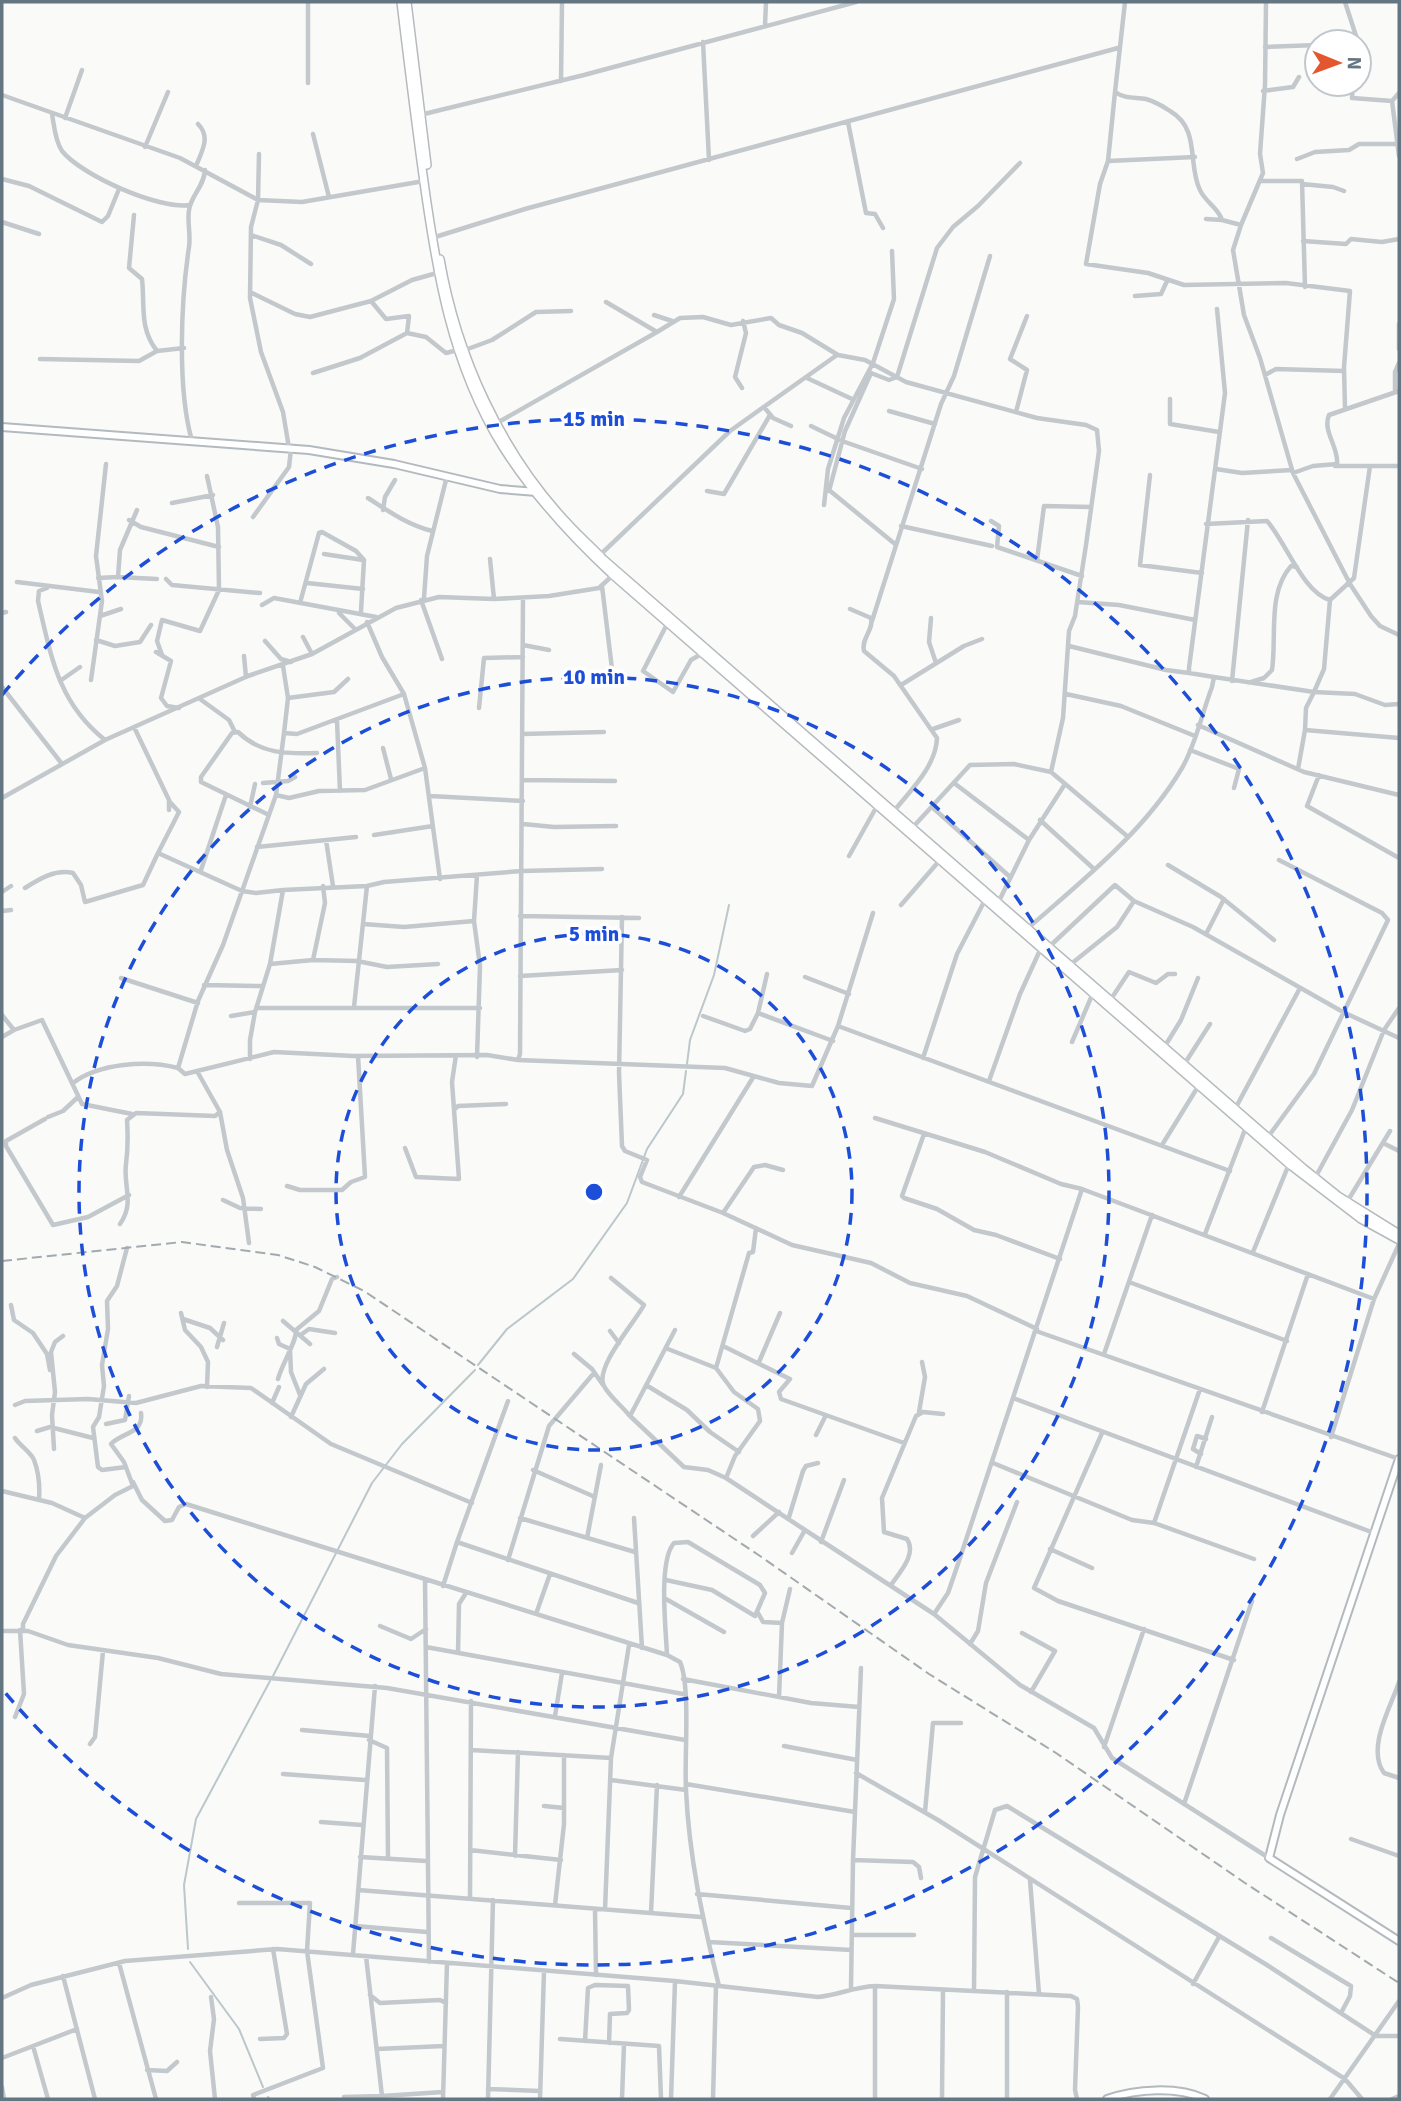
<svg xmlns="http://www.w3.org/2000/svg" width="1401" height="2101" viewBox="0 0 1401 2101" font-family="Signika,sans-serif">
	<rect width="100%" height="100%" fill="#fafaf8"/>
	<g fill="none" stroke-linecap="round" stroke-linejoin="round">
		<path stroke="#bbc7cb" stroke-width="2" d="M 687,1064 L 690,1040 L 714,975 L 729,905
			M 478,1365 L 507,1329 L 573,1279 L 627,1203 L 647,1149 L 683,1094 L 686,1071
			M 273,1676 L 372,1483 L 402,1444 L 475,1370
			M 188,1949 L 184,1885 L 196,1819 L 270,1681
			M 190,1962 L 239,2029 L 263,2087
			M 268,2097 L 270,2099"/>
		<defs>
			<path id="secondary" d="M 2,427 L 309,450 L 394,464 L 500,489 L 537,492
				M 1399,1459 L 1280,1815 L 1269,1858 L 1399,1941
				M 1107,2099 C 1135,2089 1178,2086 1205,2099"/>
			<path id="primary" d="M 401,2 C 408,60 415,117 423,175 C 436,270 451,364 503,447 C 534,496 571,536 613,575 L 1289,1164 L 1361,1219 L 1399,1240
				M 407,2 L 427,165
				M 440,259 C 457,357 501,453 569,525 C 580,537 592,547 603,559 L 1303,1168 L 1338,1196 L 1399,1234"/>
		</defs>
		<use href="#secondary" stroke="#b3babf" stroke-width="10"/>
		<use href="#primary" stroke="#b5babe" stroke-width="10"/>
		<path stroke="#c3c8cc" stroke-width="4.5" d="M 1125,2 L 1115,92 C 1125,99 1135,97 1146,99 C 1153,101 1164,107 1170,111 C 1201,129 1187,164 1200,190 C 1205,202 1218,207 1222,220 L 1241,225 L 1233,250 L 1244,315 L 1260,358 L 1293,473 L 1350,584 L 1371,616 L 1380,626 L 1399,635
			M 1345,2 L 1358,42
			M 765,25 L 766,2
			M 703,42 L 709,160
			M 1265,47 L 1317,45
			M 1359,47 L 1362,50 L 1359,59
			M 561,81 L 562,2
			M 308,83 L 308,2
			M 1353,84 L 1352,98 L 1392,101
			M 1263,91 L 1293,87 L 1299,77
			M 1115,92 L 1108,161 L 1100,184 L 1086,264 L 1148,273 L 1184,285 L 1286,283 L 1350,291 L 1344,367 L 1345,409
			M 1399,93 L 1392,101 L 1399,156
			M 2,95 L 180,158 L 258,200 L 302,202 L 424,181
			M 52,114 C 54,125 55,141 62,151 C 81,175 159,210 190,205
			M 420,115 L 584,75 L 856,2
			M 65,118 L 82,70
			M 848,122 L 866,213 L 875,214 L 883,228
			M 313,134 L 329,197
			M 145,147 L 168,92
			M 259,154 L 258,200 L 251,227 L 250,298 L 261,352 L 283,412 L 289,448
			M 1297,159 L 1315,152 L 1349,150 L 1359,144 L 1397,144
			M 1108,161 L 1195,157
			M 196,166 C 202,151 211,137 198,124
			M 2,179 L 29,186 L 102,222 L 108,216 L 119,189
			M 1261,181 L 1302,181 L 1305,287
			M 1302,184 L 1333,187 L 1344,191
			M 134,215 L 129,268 L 142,279 C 145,306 139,328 157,351 L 184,348
			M 1206,219 L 1222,220
			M 2,222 L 39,234
			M 1241,225 L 1263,173 L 1260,154 L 1265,85 L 1266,2
			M 251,235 L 281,245 L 311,264
			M 432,238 L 525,209 L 1118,48
			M 1303,241 L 1346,244 L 1351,239 L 1382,242 L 1399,239
			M 250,292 L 295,314 L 310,317 L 371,301 L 412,280 L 437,273
			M 1135,296 L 1161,294 L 1167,281
			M 371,301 L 386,319 L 409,316 L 407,333 L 426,337 L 446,353 L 458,350
			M 654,315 L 672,321
			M 1399,324 L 1399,349
			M 657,332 L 680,318 L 703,317 L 731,325 L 771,318 L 779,325 L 802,333 L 838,355 L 865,360 L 906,382 L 1037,418 L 1086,425 L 1097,430 L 1099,451 L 1086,545 L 1075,616 L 1069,631 L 1063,718 L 1051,772
			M 465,350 L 492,340 L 536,312 L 571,311
			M 40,359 L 139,361 L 157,351
			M 313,373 L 360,358 L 407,333
			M 1265,375 L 1276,369 L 1344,371
			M 807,378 L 852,399
			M 742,388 L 735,377 L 746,333 L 743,321
			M 1395,392 L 1395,372 L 1399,363
			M 1170,399 L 1170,424 L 1219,432
			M 764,407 L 773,418 L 791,426
			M 889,411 L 935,424
			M 1016,412 L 1027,370 L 1010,359 L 1027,316
			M 497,423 L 657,332 L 606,302
			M 811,426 L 842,441 L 922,469
			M 192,441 C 177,389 181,300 189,247 C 191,235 187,222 189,210 C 191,195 204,187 205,170
			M 1335,466 L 1399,466
			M 1216,469 L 1242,473 L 1292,470
			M 1293,473 L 1313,466 L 1337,464 C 1339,447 1322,431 1329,415 L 1399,391
			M 1150,475 L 1140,565 L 1202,573
			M 829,490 L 895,544
			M 707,491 L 724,494 L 770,415
			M 829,491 L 845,431 L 871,373 L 889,380 L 897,377 L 937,248 L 953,227 L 978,206 L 1020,163
			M 368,498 C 390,512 406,524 432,531
			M 172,503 L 213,495
			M 824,505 L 828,469 L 844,418 L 873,363 L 894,299 L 892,251
			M 383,510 L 385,497 L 395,480
			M 253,517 L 289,467 L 291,449
			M 129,520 L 141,527 L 219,547
			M 991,521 L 999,526 L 997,547 L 1082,576
			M 1206,524 L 1267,521 C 1286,542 1303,593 1330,600
			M 901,526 L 992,546
			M 324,554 L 363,560
			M 600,555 L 730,431 L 837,355
			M 490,559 L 494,599
			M 1037,560 L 1044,506 L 1091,507
			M 118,577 L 157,579
			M 98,578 L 118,577 L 120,550 L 137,510
			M 166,579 L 172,585 L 260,593
			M 17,582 L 99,592
			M 307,583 L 363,589
			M 602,586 L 612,669
			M 47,588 L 39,591 L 38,601 C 51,656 58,703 105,740
			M 424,598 L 427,556 L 447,476
			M 523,598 L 520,1054 L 518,1060 L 725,1068 L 779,1083 L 812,1086 L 838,1026 L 873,913
			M 421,600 L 442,659
			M 1078,602 L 1119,605 L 1195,620
			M 300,603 L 319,533 L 322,532 L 356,551 L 364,560 L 361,611
			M 262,605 L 274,598 L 376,617
			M 850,609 L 871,618 C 874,630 861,638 864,651 L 894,676 L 937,738 C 936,766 911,790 894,811
			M 2,613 L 6,612
			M 339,613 L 355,629
			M 100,616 L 121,609
			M 931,618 L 929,642 L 936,663
			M 872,621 L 941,404 L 954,376 L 990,256
			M 367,622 L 382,657 L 404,694 L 297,734 L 284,733 L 276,795 L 223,945 L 198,1001 L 178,1068 L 185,1074 L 274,1052 L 354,1056 L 487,1055 L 518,1060
			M 665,628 L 643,671 L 673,692 L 691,660 L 703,653
			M 303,637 L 312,654
			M 96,640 L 115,646 L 140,642 L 151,625
			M 265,641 L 281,659 L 291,662
			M 523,645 L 549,650
			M 1069,646 L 1166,670 L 1189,673
			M 156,652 L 171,661 L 161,698 L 167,706 L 179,708
			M 162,655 L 157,641 L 162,620 L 200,631 L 219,590 L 218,527 L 207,476
			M 244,656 L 246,677
			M 283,666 L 288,698 L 284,733
			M 1214,677 L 1314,692 L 1324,669 L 1330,600 L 1354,578 L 1370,466
			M 91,680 L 102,601 L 96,556 L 106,464
			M 60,681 L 80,667
			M 1232,681 L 1248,520
			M 1248,683 L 1264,678 L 1272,670 C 1277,636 1267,593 1291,566 L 1297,567
			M 901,685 L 964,646 L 982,639
			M 2,687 L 62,764
			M 404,694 L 425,768 L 440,879
			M 1066,694 L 1121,706 L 1195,736
			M 288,698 L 334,692 L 348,679
			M 200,699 L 229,720 L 235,732
			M 479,708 L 484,658 L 523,657
			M 337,721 L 340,791
			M 1198,725 L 1304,772 L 1399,795
			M 134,727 L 169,800 L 169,810
			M 933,729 L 959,720
			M 1305,730 L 1306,708 L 1314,692 L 1355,694 L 1385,705 L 1399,704
			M 522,734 L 604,732
			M 383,748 L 391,779
			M 1190,750 L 1239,769 L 1234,788
			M 1298,769 L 1305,730 L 1399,738
			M 1319,775 L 1307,806 L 1399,858
			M 523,780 L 615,781
			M 263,783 L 288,781 L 295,777
			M 954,783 L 1029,840
			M 276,795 L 289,798 L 319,791 L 365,790 L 425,768
			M 430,796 L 523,801
			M 2,798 L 105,740 L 248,676 L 312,654 L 396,608 L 439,597 L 494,599 L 549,596 L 599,588 L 613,575
			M 250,807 L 255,784
			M 932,807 L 1009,876
			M 267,814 L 201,782 L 201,777 L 232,733 L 238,732 C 261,754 286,754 317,753
			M 1040,820 L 1094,869
			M 523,824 L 554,827 L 616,826
			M 913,827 L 970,765 L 1014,764 L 1051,772 L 1127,836
			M 374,835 L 433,826
			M 326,840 L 333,886
			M 257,847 L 356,837
			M 158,853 L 179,812 L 169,801
			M 849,856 L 877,806
			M 1168,865 L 1221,897 L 1274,940
			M 201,870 L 226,795
			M 477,875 L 474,921 L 480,966 L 477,1057
			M 25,888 C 39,879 55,869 73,873 L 81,885 L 85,902 L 143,885 L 158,853 L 242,891 L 256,893 L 283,890 L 270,964 L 255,1012 L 250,1040 L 250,1059
			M 283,890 L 367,886 L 384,882 L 522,871 L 602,869
			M 2,892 L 11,886
			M 999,901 L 1029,840 L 1065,784
			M 901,905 L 940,860
			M 2,911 L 11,910
			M 520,916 L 639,918
			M 622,917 L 619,1073 L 622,1146 L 625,1151 L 647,1160 L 640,1177 L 642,1182 L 723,1213 L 792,1245 L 871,1263 L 910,1283 L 967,1296 L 1037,1329
			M 363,924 L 404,927 L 474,921
			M 1027,929 C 1082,881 1145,831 1182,768 C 1196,744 1202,713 1212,687 L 1214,677 L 1189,673 L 1189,668 L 1225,393 L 1217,309
			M 1206,934 L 1224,899
			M 1050,946 L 1115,885 L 1134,901 L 1193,927 L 1343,1012 L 1399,1038
			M 313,960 L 325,903 L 323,886
			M 270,964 L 313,960 L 357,961 L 387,967 L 438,964
			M 1071,964 L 1117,927 L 1134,901
			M 520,976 L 622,970
			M 805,977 L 849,994
			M 121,978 L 198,1003
			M 204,985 L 261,986
			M 1111,999 L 1129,972 L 1156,983 L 1168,974 L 1175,974
			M 354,1007 L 367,886
			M 258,1008 L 480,1008
			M 758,1013 L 833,1041
			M 2,1015 L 14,1030 L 42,1020 L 82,1104 L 132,1114
			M 231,1016 L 255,1012
			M 703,1016 L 745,1031 L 750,1029 L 758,1013 L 767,974
			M 838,1026 L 1230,1171
			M 2,1037 L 14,1030
			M 1072,1042 L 1093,993
			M 1165,1046 L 1181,1020 L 1198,978
			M 923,1058 L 957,954 L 985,900
			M 1185,1063 L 1210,1024
			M 197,1071 L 220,1112 L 227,1150 L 243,1198 L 249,1243
			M 989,1081 L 1020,994 L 1041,948
			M 73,1083 C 99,1063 147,1060 178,1068
			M 1235,1109 L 1300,988
			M 454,1110 L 458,1106 L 506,1104
			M 48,1117 L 63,1111 L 78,1097
			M 875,1118 L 985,1152 L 1061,1184 L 1082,1189
			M 45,1119 L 6,1141 L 6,1146 L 53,1225 L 88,1217 L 129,1195
			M 924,1134 L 902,1196 L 904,1198 L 937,1209 L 974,1230 L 996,1235 L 1060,1259
			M 1268,1137 L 1314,1074 L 1388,920 L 1382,913 L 1279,860
			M 1383,1143 L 1399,1151
			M 1162,1145 L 1199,1085
			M 405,1148 L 416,1177 L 459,1179 L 452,1082 L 456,1055
			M 1315,1178 L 1352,1110 L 1384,1030 L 1399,1008
			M 287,1186 L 300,1190 L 342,1190 L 351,1182 L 365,1177 L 358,1056
			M 679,1197 L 754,1076
			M 223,1200 L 240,1208 L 261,1209
			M 1347,1202 L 1390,1131
			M 723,1213 L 754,1167 L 765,1165 L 783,1170
			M 120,1224 C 135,1203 123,1186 126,1164 C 128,1149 128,1135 127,1120 L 136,1113 L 215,1116 L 220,1112
			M 1205,1234 L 1246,1127
			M 1253,1252 L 1289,1164
			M 611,1278 L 644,1305 C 635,1322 594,1368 604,1386 C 609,1396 622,1406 629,1415
			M 1129,1282 L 1287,1341
			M 11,1305 L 14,1320 L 33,1333 L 47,1354 L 50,1370
			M 181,1313 L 185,1330 L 201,1347 L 208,1362 L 207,1387
			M 183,1319 L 210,1328 L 223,1340
			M 283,1321 L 310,1344
			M 675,1330 L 630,1416 L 684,1467 L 708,1470 L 726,1478 L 805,1530
			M 610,1331 L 619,1343
			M 1036,1331 L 1399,1459
			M 302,1334 L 309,1329 L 335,1333
			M 277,1338 L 279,1344 L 290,1349 L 291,1372 L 300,1395
			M 723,1346 L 790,1379 L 779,1392 L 781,1399 L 904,1443
			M 217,1347 L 224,1323
			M 668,1349 L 716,1368
			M 574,1354 L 592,1369 L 603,1385
			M 1104,1354 L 1152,1215
			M 759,1362 L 780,1313
			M 278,1379 C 282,1364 297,1341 296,1330 L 319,1311 L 332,1279 L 337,1277
			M 646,1385 L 687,1410 L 710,1432 L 739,1452
			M 1200,1389 L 1154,1523 L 1254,1559
			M 1013,1398 L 1374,1533
			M 508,1401 L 457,1542 L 638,1603
			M 272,1403 L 279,1387
			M 15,1405 L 25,1401 L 88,1399 L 136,1403 L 201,1386 L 251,1388 L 331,1444 L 472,1503
			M 919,1412 L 925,1377 L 922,1362
			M 1262,1412 L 1308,1274
			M 291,1417 L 306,1384 L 324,1369
			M 106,1424 L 125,1420 L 129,1396
			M 37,1431 L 50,1427 L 93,1438
			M 1102,1433 L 1034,1588 L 1058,1601 L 1234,1660
			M 816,1435 L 826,1415
			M 1331,1437 L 1374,1299 L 1399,1244
			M 15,1438 C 20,1446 31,1452 34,1460 C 39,1473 40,1486 39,1500
			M 54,1449 L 52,1415 L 55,1392 L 51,1352 L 55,1342 L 63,1336
			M 1201,1454 L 1193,1449 L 1197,1436 L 1206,1439
			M 993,1463 L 1132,1520 L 1154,1523
			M 126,1467 L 102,1470 L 98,1467 L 93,1427 L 99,1417 L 104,1386 L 102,1365 L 108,1329 L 107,1301 L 117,1286 L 127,1248
			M 1196,1467 L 1212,1417
			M 533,1470 L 595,1497
			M 726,1478 L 735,1456 L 760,1421 L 758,1409 L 734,1392 L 716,1368 L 749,1253 L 753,1252 L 756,1228
			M 133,1482 L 142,1500 L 165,1521 L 172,1520 L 179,1507 L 186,1504 L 425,1579
			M 2,1491 L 52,1503 L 85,1518
			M 789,1517 L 803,1471 L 806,1466 L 818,1463
			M 520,1518 L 635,1552
			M 634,1518 L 642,1648
			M 753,1536 L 779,1512
			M 587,1538 L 601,1465
			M 821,1542 L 844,1480
			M 1050,1549 L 1092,1568
			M 792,1553 L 805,1530 L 934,1614 L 1020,1685 L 1094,1728 L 1112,1758 L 1269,1858
			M 508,1560 L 549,1426 L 594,1373
			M 666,1580 L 712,1590 L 755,1616 L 765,1593 L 760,1585 L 688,1542 L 674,1543 C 658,1561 666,1630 667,1655
			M 891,1585 C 900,1572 917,1554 907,1539 L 884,1532 L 882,1498 L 916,1416 L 923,1412 L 943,1414
			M 443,1586 L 457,1542
			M 666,1599 L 724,1632
			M 758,1613 L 763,1622 L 782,1623
			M 536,1614 L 550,1574
			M 934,1614 L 948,1593 L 959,1561 L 1082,1189 L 1374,1299
			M 380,1626 L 411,1639 L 426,1629
			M 23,1630 L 23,1624 L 56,1556 L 85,1518 L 115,1495 L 133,1486 L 124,1462 L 111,1444 C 122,1432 144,1434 141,1413
			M 2,1631 L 28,1631 L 68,1645 L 158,1658 L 221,1674 L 387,1688 L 685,1740
			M 1022,1633 L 1055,1651 L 1031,1692
			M 970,1644 L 978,1631 L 986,1583 L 1017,1502
			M 426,1647 L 683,1694
			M 458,1653 L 459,1604 L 466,1593
			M 683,1679 L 811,1703 L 859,1707
			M 1399,1682 C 1391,1707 1366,1748 1384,1773 L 1399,1778
			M 779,1697 L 782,1623 L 790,1589
			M 555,1716 L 562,1673
			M 15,1717 L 24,1694 L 20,1630
			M 302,1730 L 370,1736
			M 369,1740 L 387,1748 L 388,1858
			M 90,1744 L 95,1737 L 103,1651
			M 784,1746 L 857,1760
			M 1104,1747 L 1144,1629
			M 471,1750 L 611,1758
			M 856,1773 L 938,1820 L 1345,2079 L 1362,2099
			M 283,1774 L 365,1780
			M 611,1780 L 686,1790
			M 686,1784 L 855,1812
			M 1184,1804 L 1252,1601
			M 544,1806 L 564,1808
			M 925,1812 L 933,1723 L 961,1723
			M 321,1822 L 362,1825
			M 1351,1839 L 1399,1856
			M 470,1850 L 561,1860
			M 515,1856 L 518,1752
			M 360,1857 L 426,1861
			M 853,1860 L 913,1862 L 919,1867 L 921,1878
			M 1030,1880 L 1039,1994
			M 358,1890 L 701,1917
			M 697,1894 L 851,1908
			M 470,1899 L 471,1701
			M 239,1903 L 310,1903 L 307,1951 L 323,2068 L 253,2095 L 254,2099
			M 555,1905 L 564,1824 L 564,1755
			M 595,1909 L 596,1975
			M 605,1910 L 611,1758 L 629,1645
			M 651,1913 L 657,1785
			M 355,1926 L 427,1932
			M 852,1935 L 914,1935
			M 1271,1938 L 1351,1986 L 1350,1996 L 1341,2013
			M 709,1942 L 851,1950
			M 353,1954 L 375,1686
			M 366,1956 L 382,2096 L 443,2092
			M 429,1962 L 425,1579 L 667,1655 L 680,1662 C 691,1687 684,1759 686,1790 C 689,1857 703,1921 719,1986
			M 119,1963 L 156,2099
			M 63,1976 L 95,2099
			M 1193,1984 L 1219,1937
			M 851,1987 L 853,1860 L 861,1668
			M 974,1990 L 975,1877 L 995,1810 L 1007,1806 L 1267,1965 L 1376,2036 L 1399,2036
			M 370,1995 L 380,2003 L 440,2000 L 446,2003
			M 211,1997 L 214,2019 L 210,2051 L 215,2099
			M 2,1998 L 31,1985 L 125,1961 L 277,1949 L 675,1981 L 818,1997 C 838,1995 854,1987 875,1986 L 1071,1996 L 1077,1999 L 1078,2007 L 1075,2090 L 1077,2099
			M 260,2039 L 284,2038 L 287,2034 L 273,1949
			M 560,2039 L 659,2046 L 661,2099
			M 585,2041 L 588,1988 L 595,1985 L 628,1986 L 629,2010 L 627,2013 L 610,2014 L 609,2043
			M 33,2046 L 48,2099
			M 377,2049 L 444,2046
			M 2,2058 L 77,2029
			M 147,2070 L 167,2071 L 177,2062
			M 2,2087 L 4,2099
			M 488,2089 L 540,2091
			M 344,2097 L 382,2096
			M 443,2099 L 447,1963
			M 488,2099 L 493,1900
			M 540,2099 L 544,1971
			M 622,2099 L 624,2044
			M 671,2099 L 675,1981
			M 713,2099 L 716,1986
			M 875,2099 L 875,1986
			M 942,2099 L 943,1990
			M 1007,2099 L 1007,1992
			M 1330,2099 L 1399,2001
			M 1392,2099 L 1399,2096"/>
		<use href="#secondary" stroke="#fff" stroke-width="6"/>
		<use href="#primary" stroke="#fff" stroke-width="7"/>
		<path stroke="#a2aab0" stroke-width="2" stroke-dasharray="10 5" stroke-linecap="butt" d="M 2,1261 L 182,1242 L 278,1255 L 315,1267 L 364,1291 L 760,1556 L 929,1674 L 1056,1753 L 1245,1883 L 1399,1983"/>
	</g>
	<g fill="none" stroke="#1d4ed8" stroke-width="3.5" stroke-dasharray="12 9">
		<circle cx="594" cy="1192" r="258"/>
		<circle cx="594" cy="1192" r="515"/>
		<path d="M2 695A773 773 0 1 1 2 1689"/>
	</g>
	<circle cx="594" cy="1192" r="10" fill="#1d4ed8" stroke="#fff" stroke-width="3.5"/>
	<g font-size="21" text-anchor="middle" font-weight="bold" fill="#1d4ed8" stroke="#fff" stroke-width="7" stroke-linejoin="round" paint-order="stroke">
		<text x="594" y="426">15 min</text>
		<text x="594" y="684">10 min</text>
		<text x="594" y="941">5 min</text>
	</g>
	<rect width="1401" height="2101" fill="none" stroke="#657683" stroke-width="7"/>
	<g transform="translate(1338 63) rotate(91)"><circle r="33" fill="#ffffff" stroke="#c1c8cd" stroke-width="2"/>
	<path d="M0-5L12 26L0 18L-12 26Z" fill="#e4572e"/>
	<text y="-10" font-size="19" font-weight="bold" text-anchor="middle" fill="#657683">N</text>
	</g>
</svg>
